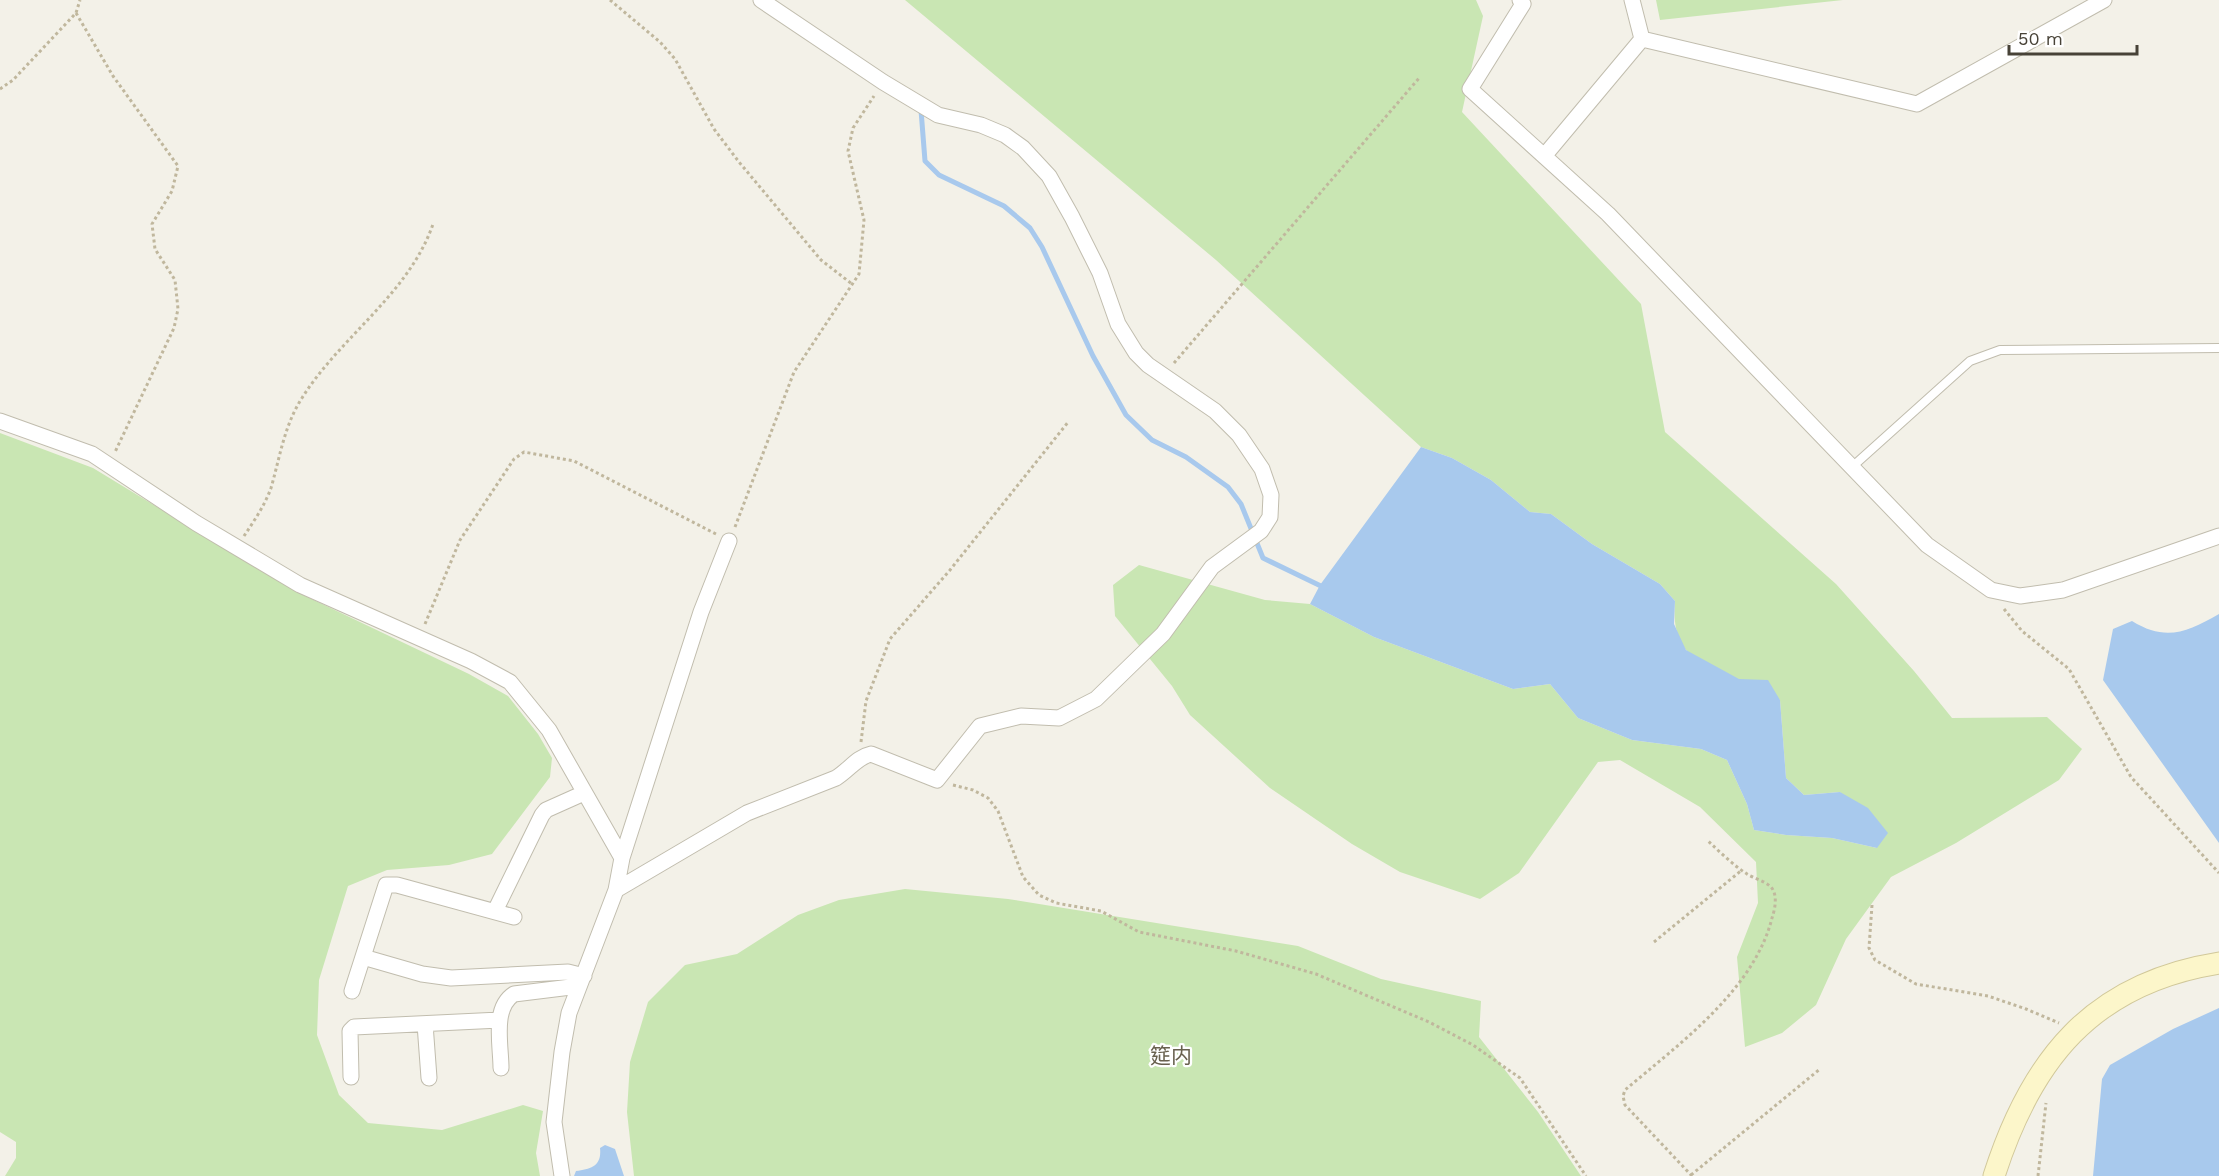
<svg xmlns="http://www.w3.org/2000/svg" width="2219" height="1176" viewBox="0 0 2219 1176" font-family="'Work Sans','Noto Sans JP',sans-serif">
	<rect width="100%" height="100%" fill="#f3f1e8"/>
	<path fill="#c9e6b3" d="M 905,0 L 1476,0 L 1483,16 L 1462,112 L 1641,304 L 1665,432 L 1836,584 L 1914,671 L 1952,718 L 2047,717 L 2082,749 L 2059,780 L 1956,843 L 1891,877 L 1846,939 L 1816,1005 L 1782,1033 L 1745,1047 L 1737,957 L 1758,903 L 1756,862 L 1700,807 L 1620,760 L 1598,762 L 1519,873 L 1480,899 L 1400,872 L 1352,844 L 1270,788 L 1190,715 L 1172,686 L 1115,616 L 1113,585 L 1139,565 L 1265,600 L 1310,604 L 1374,637 L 1513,689 L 1550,684 L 1578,718 L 1632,740 L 1701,749 L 1727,760 L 1747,804 L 1754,830 L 1786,835 L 1832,838 L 1877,848 L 1840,792 L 1804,795 L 1786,778 L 1780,700 C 1759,689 1700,666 1686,650 C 1674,636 1674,617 1675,601 L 1660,584 L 1592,544 L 1551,514 L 1530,512 L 1491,480 L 1452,458 L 1421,447 L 1216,260 Z
		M 1656,0 L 1843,0 L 1660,20 Z
		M 0,433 L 93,468 L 297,592 L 469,674 L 508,696 L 538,734 L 552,758 L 550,777 L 492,854 L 449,865 L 387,870 L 348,886 L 319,980 L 317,1035 L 339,1095 L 368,1123 L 442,1130 L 523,1105 L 543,1111 L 536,1153 L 540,1176 L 5,1176 L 16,1158 L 16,1142 L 0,1132 Z
		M 905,889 L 1008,899 L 1298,946 L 1381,979 L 1481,1001 L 1479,1037 L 1538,1112 L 1581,1176 L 634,1176 L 627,1112 L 630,1062 L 648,1002 L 685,965 L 737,954 L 798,915 L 839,900 Z"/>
	<path fill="#a8c9ed" d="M 1421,447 L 1452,458 L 1491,480 L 1530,512 L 1551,514 L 1592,544 L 1660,584 L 1675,601 L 1674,624 L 1686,650 L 1739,679 L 1768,680 L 1780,700 L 1786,778 L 1804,795 L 1840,792 L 1868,808 L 1888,833 L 1877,848 L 1832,838 L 1786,835 L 1754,830 L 1747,804 L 1727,760 L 1701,749 L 1632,740 L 1578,718 L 1550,684 L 1513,689 L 1374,637 L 1310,604 L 1320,585 Z
		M 2219,614 L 2219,843 L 2103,680 L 2113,629 L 2132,621 C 2166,642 2187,632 2219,614 Z
		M 2219,1008 L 2219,1176 L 2093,1176 L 2102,1079 L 2110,1065 L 2173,1029 Z
		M 605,1145 L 615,1149 L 624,1176 L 574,1176 L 576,1171 C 591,1169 602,1166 600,1148 Z"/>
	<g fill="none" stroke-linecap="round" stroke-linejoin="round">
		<path stroke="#a8c9ed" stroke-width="5" d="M 921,110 L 925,161 L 939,175 L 1004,206 L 1030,228 L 1042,247 L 1093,356 L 1126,415 L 1152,440 L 1186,457 L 1228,487 L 1241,504 L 1263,558 L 1325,588"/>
		<defs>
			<path id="lane" d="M 1852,467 L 1970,361 L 2000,350 L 2219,348"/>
			<path id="street" d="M 1520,0 L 1523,4 L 1470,89 L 1608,214 L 1927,545 L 1991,590 L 2020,596 L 2063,590 L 2219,536
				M 1632,0 L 1642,39
				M 1545,155 L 1642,39 L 1917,104 L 2104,0
				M 0,421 L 92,454 L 196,523 L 300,585 L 471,661 L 510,682 L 549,730 L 622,858
				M 616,890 L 747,813 L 836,778 C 849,770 857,757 871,754 L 937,780 L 980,726 L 1021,716 L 1059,718 L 1096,699 L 1163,634 L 1212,567 L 1261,531 L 1270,517 L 1271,495 L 1262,469 L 1239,435 L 1215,411 L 1148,365 L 1136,353 L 1118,324 L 1100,273 L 1072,217 L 1049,176 L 1023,148 L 1005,135 L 981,125 L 938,115 L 883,82 L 761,0
				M 495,911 L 542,815 L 546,810 L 584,793
				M 363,957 L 422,974 L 451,978 L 568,972 L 584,976
				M 352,991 L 386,885 L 397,885 L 514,917
				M 425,1024 L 429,1078
				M 501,1068 C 501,1045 492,1008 514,994 L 579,986
				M 351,1077 L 350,1031 L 354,1027 L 500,1020
				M 562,1176 L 554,1122 L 562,1052 L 569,1013 L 616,890 L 622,858 L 701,612 L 729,541"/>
			<path id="secondary" d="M 1994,1176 C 2031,1060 2092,983 2219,963"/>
		</defs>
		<use href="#lane" stroke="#c1bdae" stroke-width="10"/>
		<use href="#street" stroke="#c1bdae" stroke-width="17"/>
		<use href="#secondary" stroke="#d1c89a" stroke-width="23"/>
		<path stroke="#c0b79d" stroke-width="3" stroke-dasharray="3 3" stroke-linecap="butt" d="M 610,0 L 660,42 L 675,59 L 714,129 L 739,162 L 821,260 L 852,284
			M 76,13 L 113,76 L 178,166 L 172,191 L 152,224 L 155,249 L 175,280 L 178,309 L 174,328 L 115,452
			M 0,89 L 13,80 L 76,13 L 80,0
			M 1174,363 L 1420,77
			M 735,527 L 794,372 L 859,274 L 864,220 L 848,151 L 853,128 L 874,96
			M 244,536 C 254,521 265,505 271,488 C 280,457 284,426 302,398 C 340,337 409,294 433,224
			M 2004,609 L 2022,631 L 2069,669 L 2131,777 L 2219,873
			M 425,624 L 460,540 L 514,459 L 524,452 L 574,461 L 716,534
			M 861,742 L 866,701 L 890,639 L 950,570 L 1069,421
			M 953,785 L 973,790 L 988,798 L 998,811 L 1023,877 L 1039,895 L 1056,903 L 1101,911 L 1139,932 L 1236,951 L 1316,974 L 1429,1022 L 1473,1045 L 1520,1078 L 1586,1176
			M 1872,905 L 1869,948 L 1875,960 L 1916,984 L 1988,996 L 2026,1009 L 2059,1023
			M 1654,942 L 1742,870
			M 1691,1175 L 1820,1069
			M 1692,1176 L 1625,1105 L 1623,1096 L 1625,1090 C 1679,1044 1754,990 1772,918 C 1775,909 1778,895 1771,887 C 1765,881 1753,878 1747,874 C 1733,865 1720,852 1708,841
			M 2038,1176 L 2046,1103"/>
		<use href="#lane" stroke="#fff" stroke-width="8"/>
		<use href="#street" stroke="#fff" stroke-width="15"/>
		<use href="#secondary" stroke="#fcf6ca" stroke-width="21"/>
	</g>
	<g text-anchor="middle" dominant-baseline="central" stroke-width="4.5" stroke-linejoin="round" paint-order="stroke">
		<g font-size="21" fill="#69614f" stroke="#fff">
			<text x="1171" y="1055">筵内</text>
		</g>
	</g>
	<path d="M2009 45v9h128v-9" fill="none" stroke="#474237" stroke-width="3"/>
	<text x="2018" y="45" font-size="18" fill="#474237" stroke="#ffffff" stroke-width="4.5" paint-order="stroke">50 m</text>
</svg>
